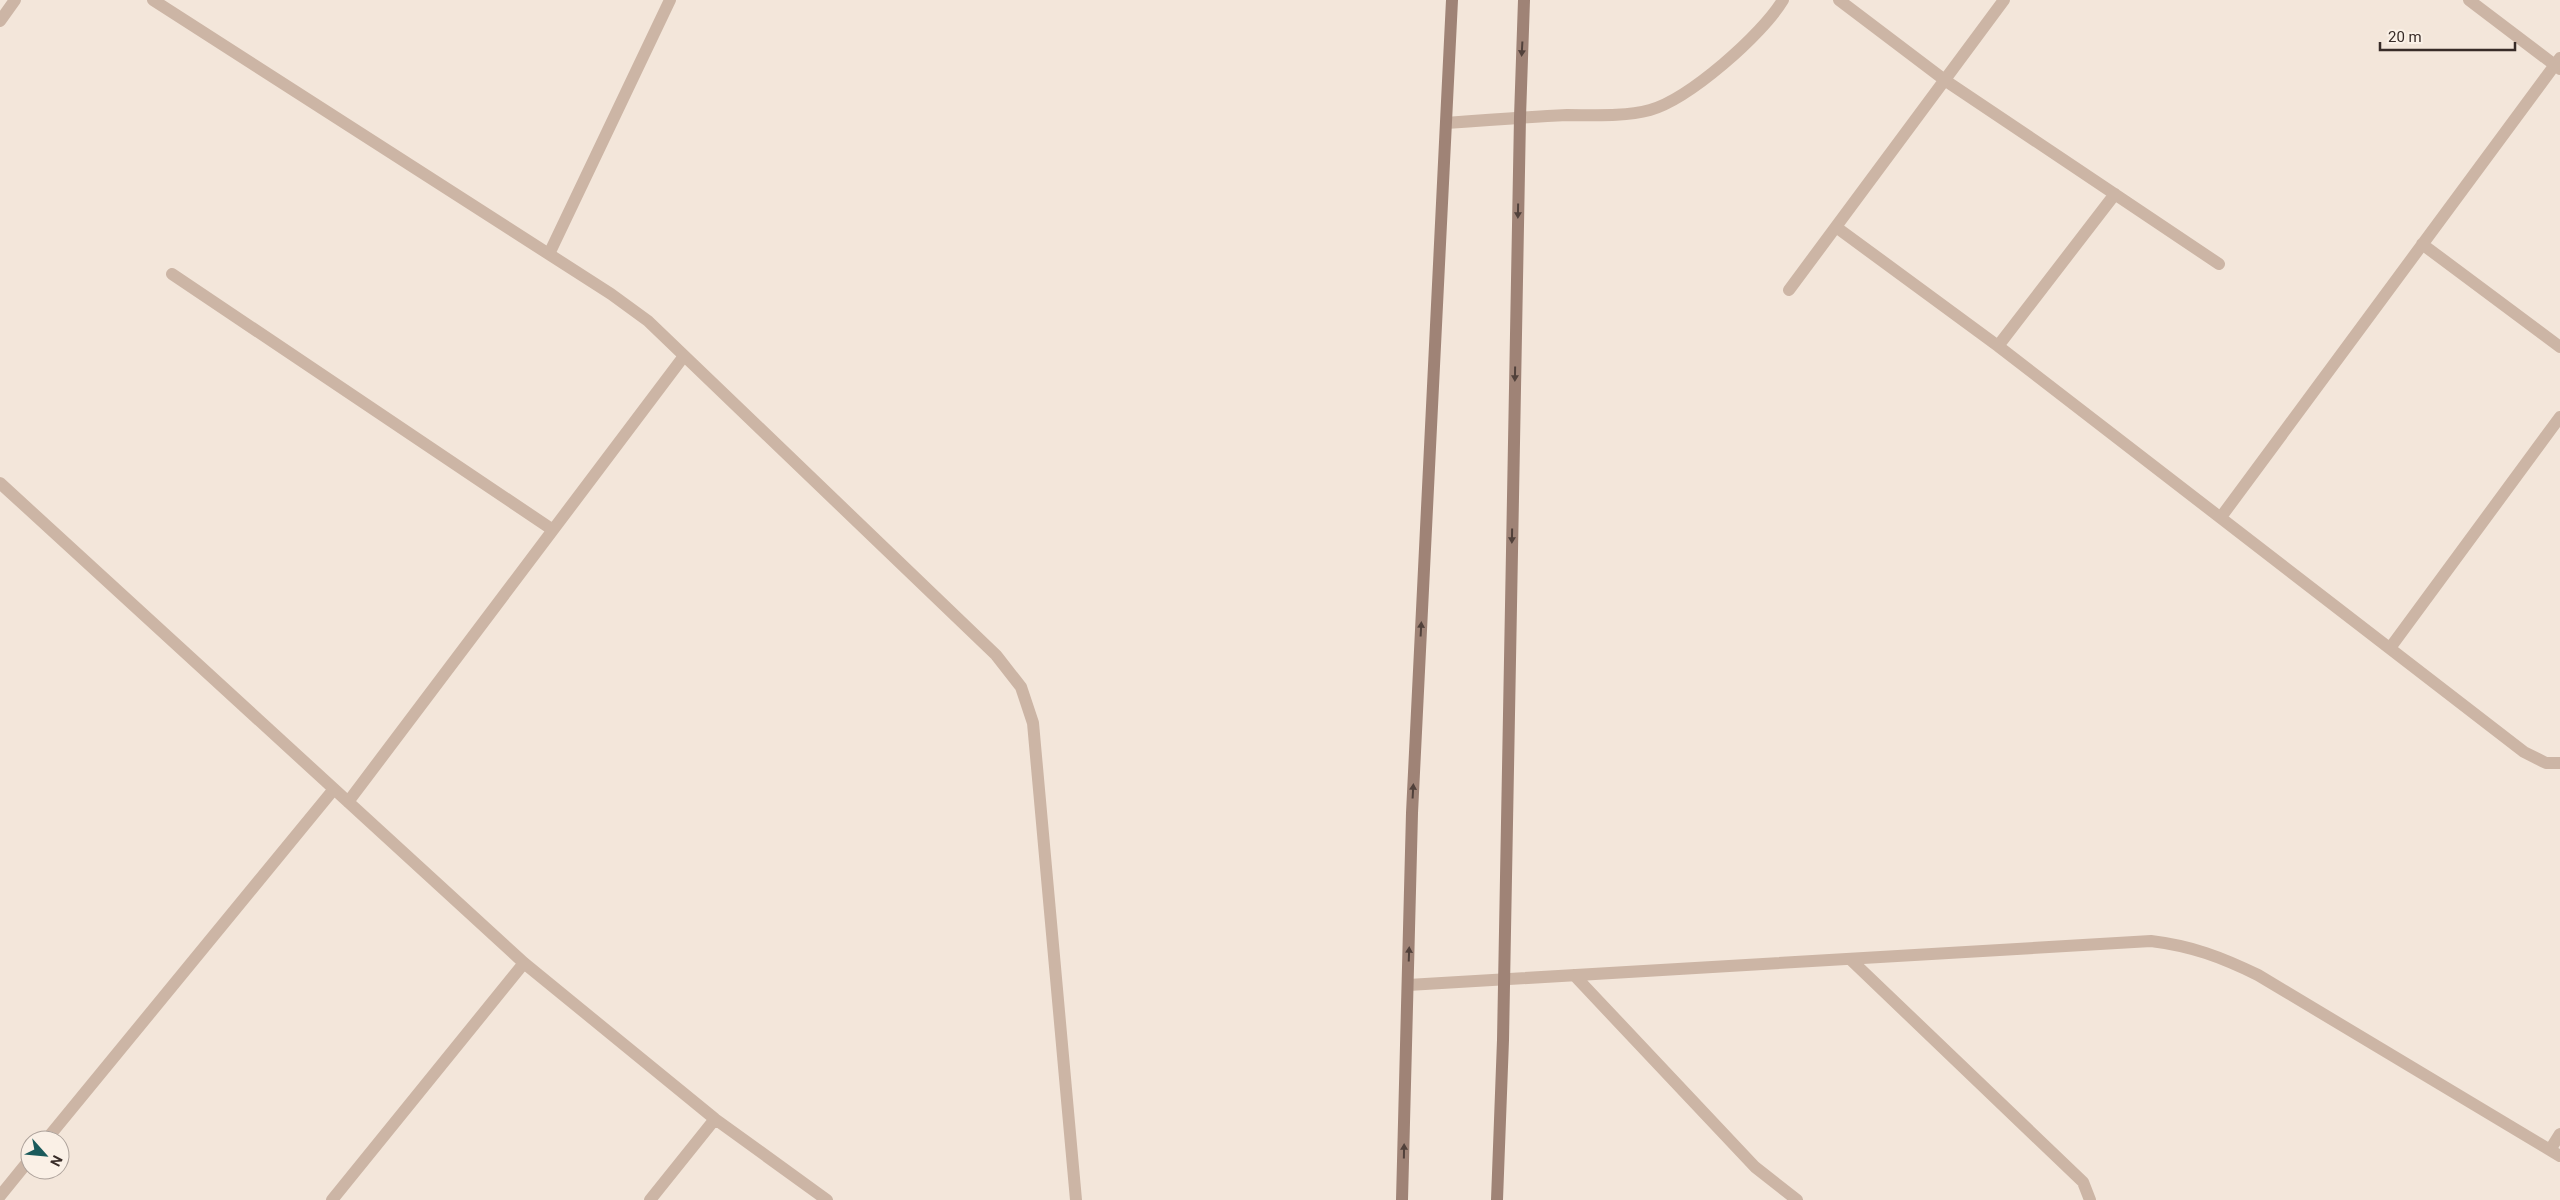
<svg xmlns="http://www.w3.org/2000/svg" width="2560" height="1200" viewBox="0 0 2560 1200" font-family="Roboto,sans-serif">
	<rect width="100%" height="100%" fill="#f3e6da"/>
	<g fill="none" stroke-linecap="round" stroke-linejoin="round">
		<path stroke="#ccb5a5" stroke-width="12" d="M 153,0 L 611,294 L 648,321 L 996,655 L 1021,687 L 1033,723 L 1076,1200
			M 1839,0 L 1946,81 L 2219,264
			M 2469,0 L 2560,69
			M 0,21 L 15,0
			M 1446,123 C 1486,120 1526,117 1567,115 C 1594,115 1624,117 1650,110 C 1689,99 1762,35 1783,0
			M 1836,227 L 1998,346 L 2524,752 L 2546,763 L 2560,763
			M 2422,244 L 2560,347
			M 549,254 L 670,0
			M 172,274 L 553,530
			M 1789,290 L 2004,0
			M 1998,346 L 2115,194
			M 0,483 L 524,963 L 715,1119 L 827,1200
			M 2221,517 L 2560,58
			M 2390,648 L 2560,417
			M 348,802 L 684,356
			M 1850,959 L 2083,1182 L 2090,1200
			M 1574,975 L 1755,1167 L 1797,1200
			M 1408,985 L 2151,941 C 2192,946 2221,957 2258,975 L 2560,1156
			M 46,1140 L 334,789
			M 2550,1150 L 2560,1134
			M 0,1196 L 30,1159
			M 332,1200 L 524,963
			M 650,1200 L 715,1119"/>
		<path stroke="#9f8376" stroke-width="12" d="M 1402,1200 L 1412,813 L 1452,0
			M 1497,1200 L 1503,1040 L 1520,117 L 1524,0"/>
	</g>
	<defs><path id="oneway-solid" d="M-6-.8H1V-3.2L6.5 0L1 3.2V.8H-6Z" transform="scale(1.25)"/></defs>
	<g fill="#51413b">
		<use href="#oneway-solid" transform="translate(1522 49) rotate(93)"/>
		<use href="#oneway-solid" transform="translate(1518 211) rotate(91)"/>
		<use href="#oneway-solid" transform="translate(1515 374) rotate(91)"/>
		<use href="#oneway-solid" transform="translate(1512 536) rotate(91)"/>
		<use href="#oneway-solid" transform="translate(1421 629) rotate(-87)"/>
		<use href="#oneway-solid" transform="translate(1413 791) rotate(-87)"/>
		<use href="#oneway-solid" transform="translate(1409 954) rotate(-88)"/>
		<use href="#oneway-solid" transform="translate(1404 1151) rotate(-89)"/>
	</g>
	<g transform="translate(45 1155) rotate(117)"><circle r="24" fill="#faf0e6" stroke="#aca19a"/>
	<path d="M0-4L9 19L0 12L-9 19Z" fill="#1a5a5b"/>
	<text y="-8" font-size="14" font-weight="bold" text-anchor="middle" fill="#372b27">N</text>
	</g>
	<path d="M2380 42v8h135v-8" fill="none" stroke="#372b27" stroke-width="2.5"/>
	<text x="2388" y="42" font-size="15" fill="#372b27" stroke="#faf0e6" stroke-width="4" paint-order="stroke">20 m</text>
</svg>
